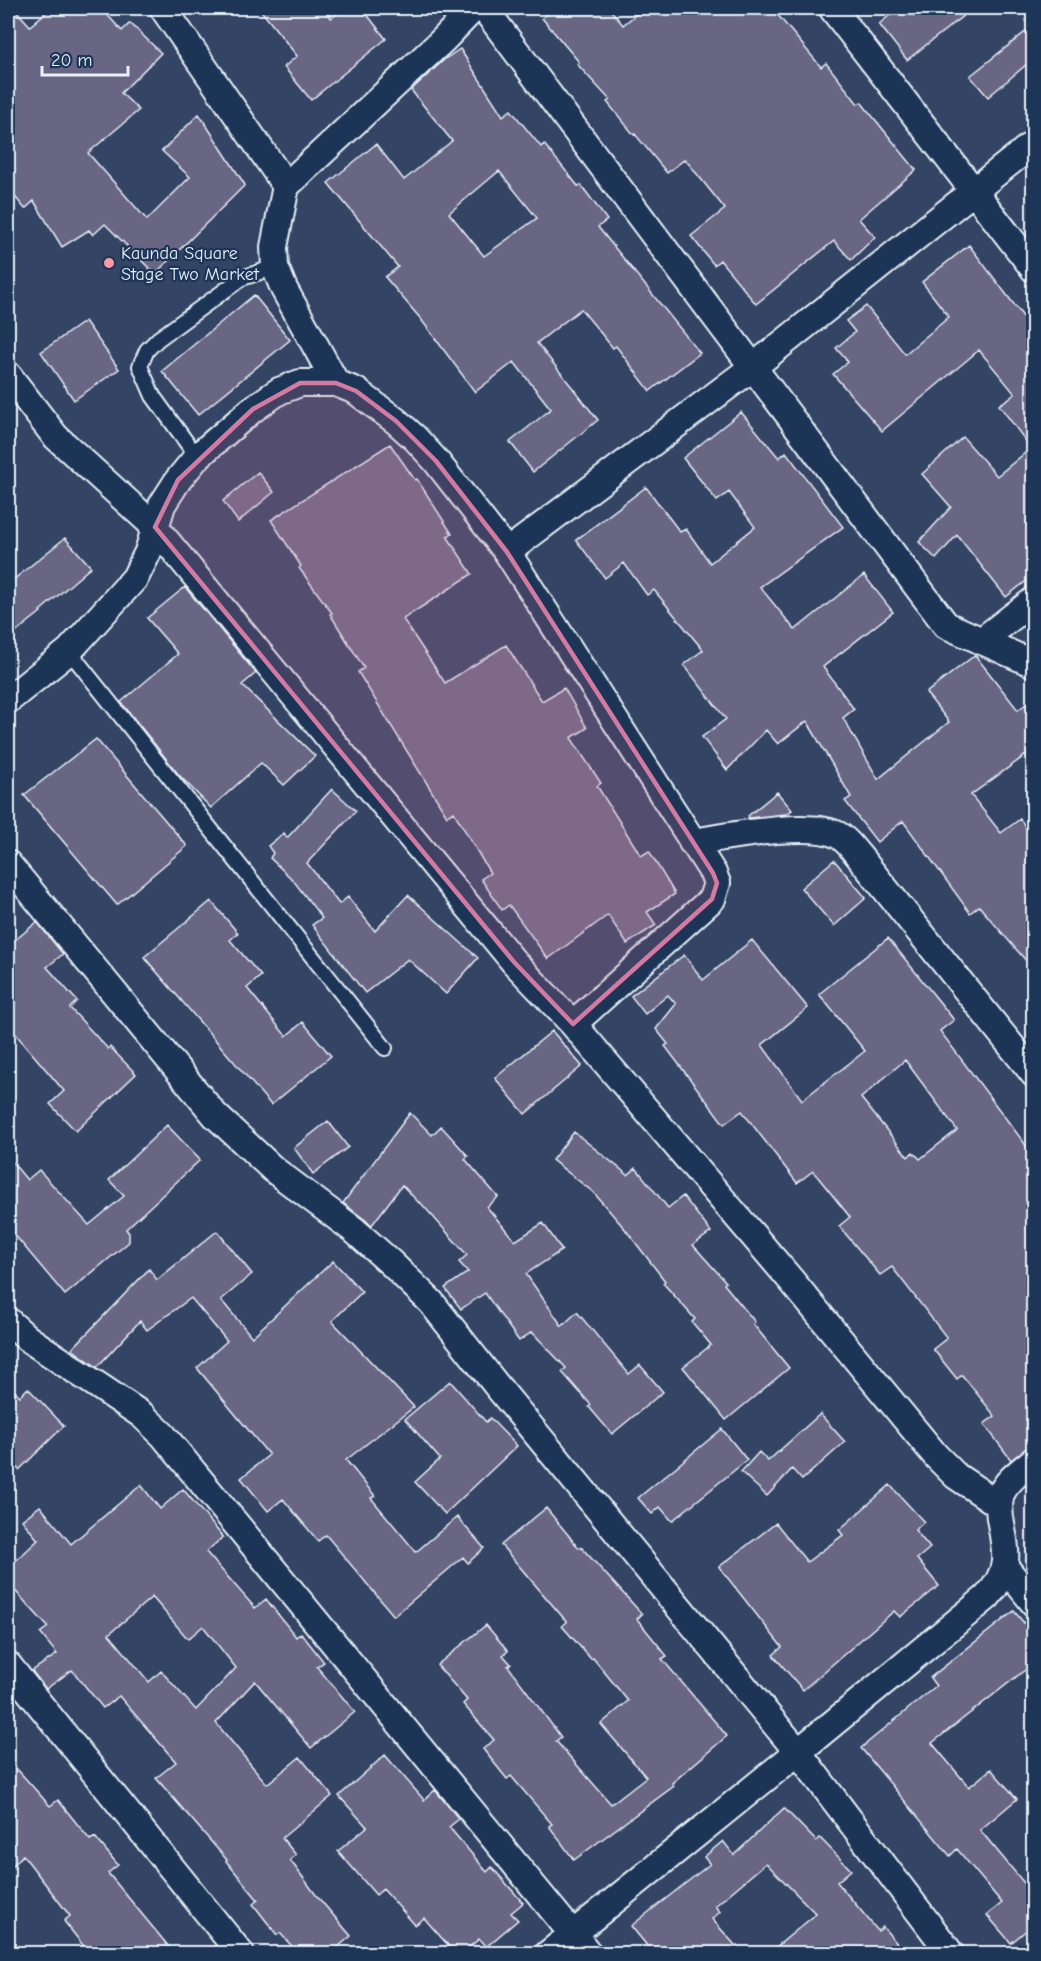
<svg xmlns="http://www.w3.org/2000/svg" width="1041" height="1961" viewBox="0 0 1041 1961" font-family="'Comic Neue',sans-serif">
	<rect width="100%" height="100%" fill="#344464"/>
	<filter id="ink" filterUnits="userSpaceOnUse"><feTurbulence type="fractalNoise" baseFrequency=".0167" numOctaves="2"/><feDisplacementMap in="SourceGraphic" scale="12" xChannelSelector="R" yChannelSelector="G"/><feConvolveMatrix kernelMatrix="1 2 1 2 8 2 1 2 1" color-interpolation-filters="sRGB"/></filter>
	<g filter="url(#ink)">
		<path fill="#696684" stroke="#e8f1f8" stroke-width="1.5" fill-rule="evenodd" d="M 8,8 L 14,8 L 30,26 L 51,8 L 101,8 L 122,31 L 130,23 L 161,53 L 121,93 L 139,110 L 88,153 L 147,220 L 190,177 L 162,151 L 199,114 L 245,185 L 155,274 L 105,224 L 93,235 L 89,230 L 62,247 L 34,201 L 25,209 L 8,188 Z
			M 259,8 L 323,8 L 331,18 L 345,8 L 362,8 L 386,39 L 311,100 L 284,67 L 297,56 Z
			M 555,8 L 609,8 L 623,25 L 644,8 L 772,8 L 821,67 L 826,63 L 858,104 L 861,102 L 916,170 L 859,219 L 875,237 L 851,260 L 834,241 L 756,304 L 720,260 L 714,265 L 691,236 L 725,209 L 685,159 L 667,173 L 635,134 L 634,135 L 607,102 L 610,100 L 577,64 L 579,62 L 542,18 Z
			M 899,8 L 973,8 L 907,60 L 879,24 Z
			M 1034,25 L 1034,58 L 988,97 L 970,76 Z
			M 460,49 L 503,116 L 511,110 L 541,147 L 544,144 L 578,186 L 581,185 L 607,220 L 598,227 L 700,353 L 650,391 L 616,346 L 613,348 L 581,309 L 537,343 L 598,420 L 533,472 L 510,442 L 551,409 L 514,362 L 475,392 L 420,318 L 385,277 L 398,267 L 328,183 L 376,144 L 404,180 L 452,141 L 411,90 L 445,59 ZM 499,171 L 537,218 L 484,256 L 449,213 Z
			M 969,245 L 1034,331 L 1034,575 L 1006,597 L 957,535 L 936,559 L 919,542 L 951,507 L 922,474 L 963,437 L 997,476 L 1031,448 L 999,405 L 1015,394 L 979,350 L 882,431 L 833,374 L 848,362 L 836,348 L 855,332 L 846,321 L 866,306 L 905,354 L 949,317 L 922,282 Z
			M 254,295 L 290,340 L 198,415 L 162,371 Z
			M 85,321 L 119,369 L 74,400 L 41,352 Z
			M 741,412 L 779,458 L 786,452 L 843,527 L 760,587 L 795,630 L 864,575 L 893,612 L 823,667 L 854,709 L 843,718 L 878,779 L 949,722 L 926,693 L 975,655 L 1018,710 L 1034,698 L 1034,749 L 971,795 L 1001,833 L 1020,819 L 1034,838 L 1034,970 L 979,906 L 970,913 L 903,821 L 877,842 L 845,801 L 851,797 L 807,721 L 778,744 L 766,730 L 727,770 L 702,737 L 726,719 L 684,665 L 703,650 L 654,590 L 647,595 L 624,563 L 605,578 L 576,540 L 646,487 L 680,532 L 686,529 L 710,563 L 755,527 L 729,492 L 717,501 L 683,458 Z
			M 390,444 L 415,480 L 417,479 L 452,534 L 447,536 L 472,574 L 403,619 L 445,683 L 506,645 L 542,701 L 564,688 L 587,728 L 571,738 L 601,783 L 597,786 L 641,856 L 649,851 L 675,894 L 647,912 L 656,925 L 627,944 L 608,915 L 548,959 L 509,905 L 502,910 L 481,879 L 490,873 L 454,812 L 447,816 L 358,672 L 364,668 L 330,614 L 332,613 L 299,568 L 301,566 L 271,520 Z
			M 258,472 L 274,492 L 238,522 L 223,501 Z
			M 65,538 L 91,567 L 40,611 L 41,612 L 8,638 L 8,584 Z
			M 185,587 L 256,673 L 242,685 L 315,756 L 284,785 L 261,763 L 211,808 L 179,775 L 121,702 L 178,654 L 147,618 Z
			M 96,739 L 187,846 L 117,905 L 24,795 Z
			M 332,789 L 356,811 L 307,863 L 339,904 L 348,897 L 375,931 L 408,895 L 478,958 L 446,994 L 408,959 L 365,993 L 312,925 L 322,918 L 293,880 L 270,858 L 273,853 L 268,846 L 284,833 L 287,838 Z
			M 777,792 L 792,810 L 786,814 L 749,818 L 748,816 Z
			M 834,860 L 866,898 L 834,926 L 801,888 Z
			M 211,901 L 238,933 L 230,940 L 261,976 L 247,988 L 286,1036 L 303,1022 L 331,1056 L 271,1105 L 144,957 Z
			M 37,922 L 63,954 L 47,967 L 77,1001 L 70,1008 L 108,1049 L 110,1047 L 136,1074 L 76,1131 L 50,1104 L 64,1091 L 8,1025 L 8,946 Z
			M 888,938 L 954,1020 L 940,1031 L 1034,1156 L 1034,1443 L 1011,1460 L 984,1424 L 995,1416 L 962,1375 L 957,1379 L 933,1349 L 947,1338 L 892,1267 L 880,1275 L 839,1226 L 850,1217 L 813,1171 L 797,1183 L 742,1111 L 724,1124 L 665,1046 L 668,1044 L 656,1029 L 676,1004 L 668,995 L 645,1014 L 631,996 L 684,955 L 703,980 L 752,940 L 808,1008 L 762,1045 L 802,1100 L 865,1051 L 819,994 ZM 905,1060 L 957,1130 L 920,1159 L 913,1152 L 908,1157 L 861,1098 Z
			M 552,1031 L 582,1066 L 525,1114 L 495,1078 Z
			M 410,1113 L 432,1135 L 441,1126 L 468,1156 L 465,1159 L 498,1197 L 487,1207 L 515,1241 L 543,1223 L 562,1250 L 526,1274 L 562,1326 L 577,1312 L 629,1374 L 640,1365 L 663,1392 L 612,1434 L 589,1407 L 591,1405 L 562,1372 L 566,1368 L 532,1332 L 519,1341 L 485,1293 L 461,1309 L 445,1288 L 468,1272 L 459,1262 L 467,1255 L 420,1202 L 419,1203 L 402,1185 L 372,1225 L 343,1203 Z
			M 328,1121 L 348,1147 L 313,1174 L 294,1148 Z
			M 167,1125 L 200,1160 L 126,1229 L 129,1233 L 129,1242 L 65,1295 L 8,1227 L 8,1157 L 27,1180 L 39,1170 L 89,1225 L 124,1196 L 109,1180 Z
			M 574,1132 L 628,1175 L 636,1168 L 668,1208 L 683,1196 L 711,1232 L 693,1245 L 726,1282 L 724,1284 L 755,1322 L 753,1324 L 789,1368 L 726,1420 L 683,1367 L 711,1345 L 692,1322 L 695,1319 L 663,1283 L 665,1281 L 625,1229 L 593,1192 L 552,1160 Z
			M 217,1231 L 252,1274 L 221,1300 L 252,1337 L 333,1261 L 362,1292 L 332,1321 L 414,1407 L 346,1460 L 375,1496 L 371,1498 L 416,1552 L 457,1517 L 484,1548 L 468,1563 L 463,1557 L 394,1616 L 326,1535 L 318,1541 L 283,1499 L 268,1511 L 241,1478 L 269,1455 L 197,1368 L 227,1341 L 191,1298 L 147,1330 L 140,1321 L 97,1367 L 72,1349 L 149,1269 L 157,1280 Z
			M 450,1381 L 486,1422 L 490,1418 L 517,1446 L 445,1514 L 415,1482 L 440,1459 L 405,1419 Z
			M 8,1385 L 20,1396 L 28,1388 L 64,1426 L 19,1470 L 8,1458 Z
			M 820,1414 L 845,1442 L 802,1480 L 792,1469 L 767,1496 L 741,1472 L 759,1452 L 768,1461 Z
			M 722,1429 L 747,1460 L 672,1521 L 660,1507 L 652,1514 L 638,1498 Z
			M 141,1485 L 160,1509 L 183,1489 L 223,1537 L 206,1552 L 255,1608 L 266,1599 L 296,1637 L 301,1633 L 324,1662 L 317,1667 L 355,1712 L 311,1748 L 255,1681 L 216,1723 L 267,1784 L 300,1757 L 332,1796 L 282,1838 L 296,1855 L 290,1860 L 316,1895 L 351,1936 L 331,1953 L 298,1953 L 280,1933 L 277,1935 L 253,1904 L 258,1900 L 226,1861 L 227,1860 L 156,1778 L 176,1762 L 119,1696 L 103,1708 L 72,1670 L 46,1689 L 32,1671 L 57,1654 L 40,1633 L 48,1627 L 8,1583 L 8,1568 L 38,1540 L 22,1520 L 40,1506 L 71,1544 ZM 152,1597 L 188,1639 L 203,1626 L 236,1668 L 196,1710 L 161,1671 L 149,1682 L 109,1634 Z
			M 890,1485 L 924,1522 L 915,1530 L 930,1548 L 917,1559 L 939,1586 L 900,1617 L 894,1611 L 803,1690 L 773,1655 L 782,1647 L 719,1567 L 776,1523 L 807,1562 L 843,1535 L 839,1530 Z
			M 546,1508 L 579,1548 L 581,1547 L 642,1614 L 637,1619 L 667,1656 L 662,1659 L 727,1736 L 672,1783 L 674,1786 L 574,1860 L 549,1826 L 552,1824 L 511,1776 L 507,1779 L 483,1749 L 494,1740 L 463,1704 L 467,1700 L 437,1665 L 486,1625 L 508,1651 L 503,1655 L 511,1664 L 508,1666 L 561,1737 L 556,1741 L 611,1804 L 646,1777 L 601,1724 L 628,1701 L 593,1658 L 591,1659 L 562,1626 L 567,1622 L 501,1545 Z
			M 1014,1611 L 1034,1635 L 1034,1663 L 932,1743 L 969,1787 L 991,1769 L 1017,1799 L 980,1830 L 1034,1895 L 1034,1924 L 1011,1943 L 987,1915 L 1002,1903 L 957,1849 L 950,1856 L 861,1748 L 936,1686 L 930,1678 Z
			M 385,1755 L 424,1800 L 435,1790 L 459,1819 L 449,1827 L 487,1872 L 492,1867 L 523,1903 L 511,1913 L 518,1920 L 486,1947 L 479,1939 L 462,1953 L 455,1953 L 424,1918 L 415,1925 L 383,1889 L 376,1895 L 338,1851 L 367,1827 L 339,1796 Z
			M 8,1759 L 50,1806 L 58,1800 L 90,1840 L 95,1837 L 118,1865 L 108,1873 L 174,1953 L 89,1953 L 64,1921 L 70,1916 L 23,1855 L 8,1871 Z
			M 784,1808 L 816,1841 L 820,1838 L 851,1870 L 837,1882 L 878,1931 L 883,1927 L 905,1953 L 769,1953 L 816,1914 L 766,1863 L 715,1906 L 720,1912 L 712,1919 L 742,1953 L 653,1953 L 631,1926 L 710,1864 L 704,1857 L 723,1841 L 734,1855 Z"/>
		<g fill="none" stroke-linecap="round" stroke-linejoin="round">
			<defs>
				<path id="service" d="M 197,457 L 153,396 L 140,366 L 147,350 L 158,339 L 242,278 L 275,267
					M 69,651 L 385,1048"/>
				<path id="minor" d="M 163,8 L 286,186 L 274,247 L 275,267 L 284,289 L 336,383
					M 484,8 L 946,625 L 1034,664
					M 832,8 L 1034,269
					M 286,186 L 443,40 L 474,8
					M 8,375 L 55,436 L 155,527 L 514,962 L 573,1024 L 791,1280 L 936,1456 L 956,1476 L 998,1504
					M 507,552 L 753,367 L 1034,143
					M 981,641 L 1034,600
					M 8,700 L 69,651 L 135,578 L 148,552 L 162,505 L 178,480 L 197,457 L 253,409 L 279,391 L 300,383 L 336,383 L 356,391 L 396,421 L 415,438 L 436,461 L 507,552 L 713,873 L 717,883 L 712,899 L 573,1024
					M 692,842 C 726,837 810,820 838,835 C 847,840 852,848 858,855 L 1034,1074
					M 8,864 L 215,1115 L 274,1170 L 354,1230 L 392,1264 L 431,1302 L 497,1386 L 798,1752 L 951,1954
					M 8,1321 L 27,1338 L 142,1415 L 163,1435 L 589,1954
					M 1005,1567 L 1034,1603
					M 8,1665 L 241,1954
					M 548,1954 L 798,1752 L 987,1597 C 1012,1569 1006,1552 1000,1518 C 999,1509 998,1502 1001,1494 C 1007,1480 1022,1470 1034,1460"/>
			</defs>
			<use href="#service" stroke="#e8f1f8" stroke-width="18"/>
			<use href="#minor" stroke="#e8f1f8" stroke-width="30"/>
			<use href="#service" stroke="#1d3557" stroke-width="14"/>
			<use href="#minor" stroke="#1d3557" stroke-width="26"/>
		</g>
	</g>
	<path fill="#d37aa2" fill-opacity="0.2" stroke="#d37aa2" stroke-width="4.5" stroke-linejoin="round" d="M 300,383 L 336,383 L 356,391 L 396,421 L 436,461 L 507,552 L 713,873 L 717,883 L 712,899 L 573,1024 L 514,962 L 155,527 L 178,480 L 253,409 Z"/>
	<circle fill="#ff9aa2" stroke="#1d3557" stroke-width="2" cx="109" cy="263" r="6"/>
	<g text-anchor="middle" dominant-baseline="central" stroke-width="4.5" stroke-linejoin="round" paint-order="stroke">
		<g font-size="18" fill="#e8f1f8" stroke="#1d3557" text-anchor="start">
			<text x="121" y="253">Kaunda Square<tspan x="121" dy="21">Stage Two Market</tspan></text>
		</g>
	</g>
	<rect width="1041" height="1961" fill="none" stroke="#1d3557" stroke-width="30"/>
	<rect x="15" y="15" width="1011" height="1931" fill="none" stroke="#e8f1f8" stroke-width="2" filter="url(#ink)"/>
	<path d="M42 66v9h86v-9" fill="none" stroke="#e8f1f8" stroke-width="3"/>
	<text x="51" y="66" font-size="18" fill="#e8f1f8" stroke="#1d3557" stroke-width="4.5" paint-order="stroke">20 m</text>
</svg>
